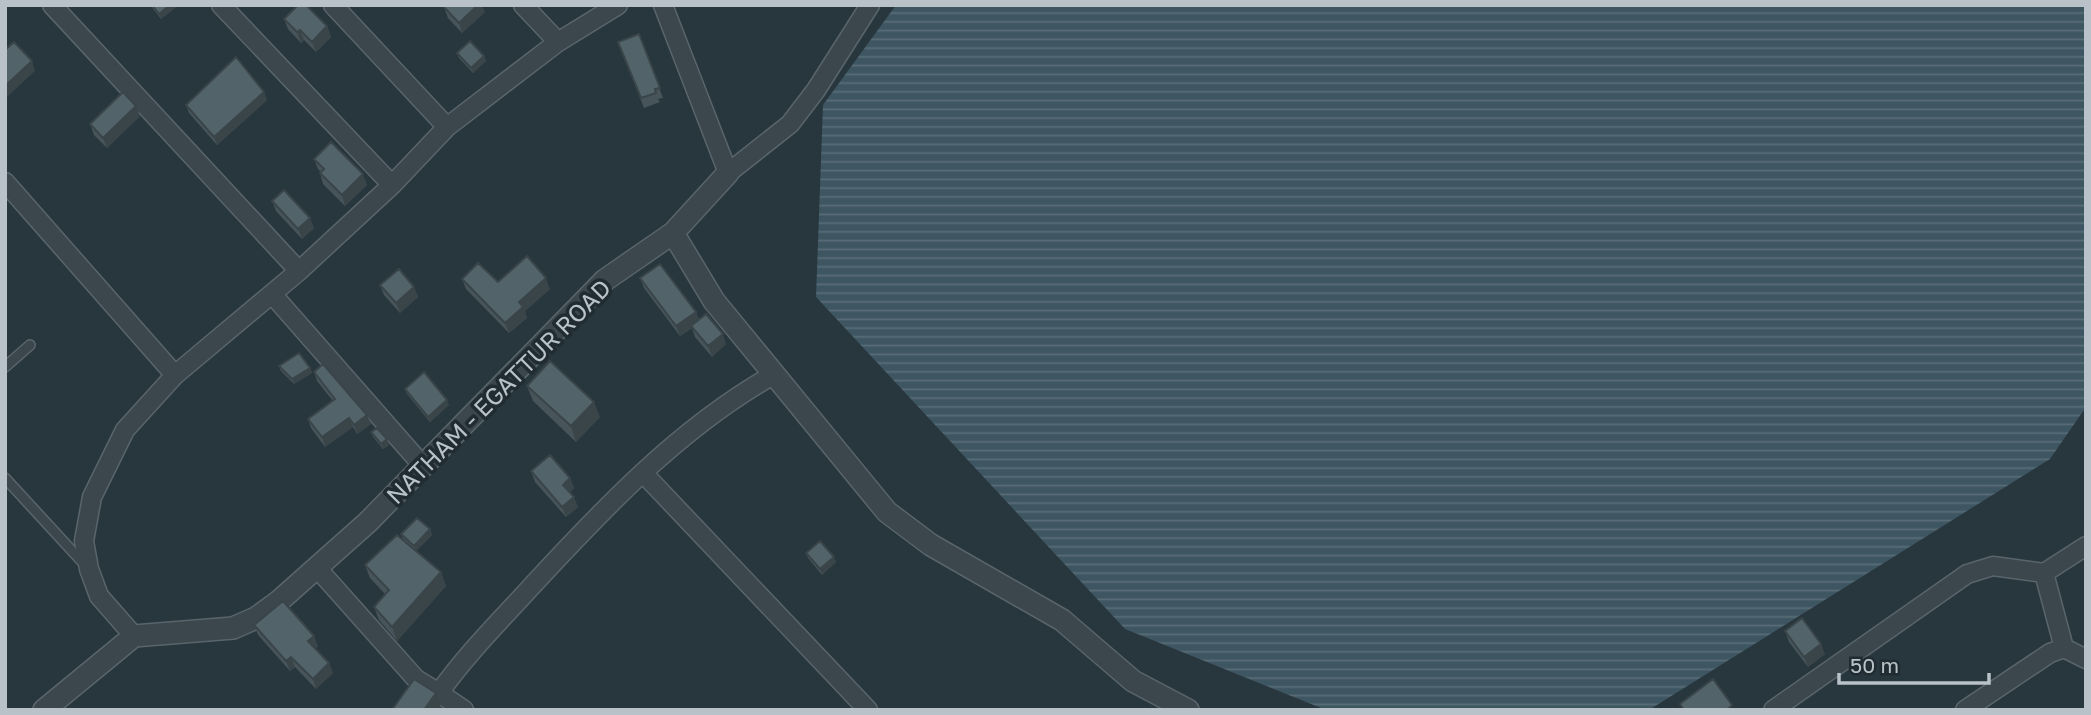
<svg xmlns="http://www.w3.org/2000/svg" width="2091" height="715" viewBox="0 0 2091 715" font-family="'Golos Text',sans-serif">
	<defs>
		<pattern id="water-rules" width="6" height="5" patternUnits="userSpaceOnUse" patternTransform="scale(1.75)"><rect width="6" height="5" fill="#3e5662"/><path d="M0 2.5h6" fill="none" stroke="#586d77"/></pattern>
	</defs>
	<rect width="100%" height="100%" fill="#28363d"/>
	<path fill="url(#water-rules)" d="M 896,5 L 2086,5 L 2086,407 L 2050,459 L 1649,710 L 1326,710 L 1125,629 L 816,297 L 823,105 Z"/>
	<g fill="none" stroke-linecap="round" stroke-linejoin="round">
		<defs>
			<path id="service" d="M 5,367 L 30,345
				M 5,478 L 86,566"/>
			<path id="minor" d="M 52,5 L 299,271
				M 221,5 L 392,185
				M 333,5 L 447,127
				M 523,5 L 558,42
				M 663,5 L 728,173 L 790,124 L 816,90 L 870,5
				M 5,182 L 175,375
				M 272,294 L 423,466
				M 644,474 L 868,710
				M 317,568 L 416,679 L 439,693 C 465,656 499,622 530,588 C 602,510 679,428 773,375
				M 2044,573 L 2064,648
				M 134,636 L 99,596 L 89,569 L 84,541 L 92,497 L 125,430 L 175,375 L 299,271 L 392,185 L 447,127 L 558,42 L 618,5
				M 439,693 L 464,710
				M 1773,710 L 1967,574 L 1993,566 L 2044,573 L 2086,546
				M 1965,710 L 2050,653 L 2064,648 L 2086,659"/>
			<path id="tertiary" d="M 673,233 L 728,173
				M 44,710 L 134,636 L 233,628 L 256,618 L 278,602 L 368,522 L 605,280 L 673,233 L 714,301 L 887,512 L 931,545 L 1062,620 L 1133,681 L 1188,710"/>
		</defs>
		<use href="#service" stroke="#59656b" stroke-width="12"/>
		<use href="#minor" stroke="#59656b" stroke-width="21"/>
		<use href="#tertiary" stroke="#59656b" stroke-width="24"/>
		<use href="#service" stroke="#3b474d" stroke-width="9"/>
		<use href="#minor" stroke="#3b474d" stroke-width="18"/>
		<use href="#tertiary" stroke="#3b474d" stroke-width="21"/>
	</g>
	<path fill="#47555b" d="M 150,5 L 175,5 L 176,7 L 161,19 Z
		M 444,7 L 485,12 L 462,33 L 448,18 Z
		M 284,19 L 327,26 L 331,37 L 316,52 L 304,40 L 301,43 L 288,29 Z
		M 639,34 L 663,98 L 658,99 L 660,102 L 644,108 L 618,42 Z
		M 457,53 L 484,56 L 486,61 L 473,73 L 459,58 Z
		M 267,100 L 217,145 L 189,113 L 186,105 Z
		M 140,116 L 107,148 L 94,135 L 90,124 Z
		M 314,159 L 367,185 L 345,206 L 323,184 L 320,173 L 321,172 L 318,169 Z
		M 272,201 L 314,228 L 302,239 L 276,211 Z
		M 640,278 L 696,312 L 699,320 L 726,344 L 712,357 L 695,337 L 692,328 L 680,336 L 644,288 Z
		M 462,279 L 498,282 L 550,289 L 525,311 L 527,318 L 509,333 L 466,289 Z
		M 380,285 L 414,287 L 418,297 L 400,313 L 384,295 Z
		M 279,366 L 310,368 L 312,373 L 294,384 L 281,371 Z
		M 314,372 L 371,424 L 357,434 L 353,427 L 325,447 L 311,428 L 308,419 L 333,401 L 317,381 Z
		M 527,386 L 600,417 L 576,442 L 533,401 Z
		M 405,389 L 449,405 L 430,422 L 407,394 Z
		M 371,432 L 389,445 L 383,449 L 373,437 Z
		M 531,471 L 570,478 L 574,488 L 570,492 L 578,507 L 566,517 L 535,482 Z
		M 430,529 L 432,535 L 416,551 L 403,539 L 401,534 Z
		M 806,553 L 836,562 L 822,575 L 808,558 Z
		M 365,565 L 441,572 L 446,586 L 397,641 L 379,620 L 374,607 L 385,594 L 370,578 Z
		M 254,625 L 318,646 L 315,649 L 329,663 L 333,673 L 316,689 L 295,667 L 290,671 L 258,635 Z
		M 1785,631 L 1825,654 L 1808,667 L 1789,642 Z"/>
	<path fill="#3a454a" d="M 170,5 L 175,5 L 176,7 L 161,19 L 159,14 Z
		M 478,5 L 482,5 L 485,12 L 462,33 L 459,23 Z
		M 327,26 L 331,37 L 316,52 L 312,42 Z
		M 300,30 L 304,40 L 301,43 L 297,32 Z
		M 484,56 L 486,61 L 473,73 L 471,68 Z
		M 32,61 L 35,71 L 5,99 L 5,86 Z
		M 264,92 L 267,100 L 217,145 L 214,137 Z
		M 136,106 L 140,116 L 107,148 L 103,138 Z
		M 363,174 L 367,185 L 345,206 L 342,195 Z
		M 310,218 L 314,228 L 302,239 L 298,229 Z
		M 546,278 L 550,289 L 525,311 L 527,318 L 509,333 L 505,323 L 519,302 Z
		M 414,287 L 418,297 L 400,313 L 396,303 Z
		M 696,312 L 699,322 L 680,336 L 676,326 Z
		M 723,334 L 726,344 L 712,357 L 708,346 Z
		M 310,368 L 312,373 L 294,384 L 292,379 Z
		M 447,400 L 449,405 L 430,422 L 428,417 Z
		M 594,402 L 600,417 L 576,442 L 571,426 Z
		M 367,415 L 371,424 L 357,434 L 354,425 Z
		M 349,418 L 353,427 L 325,447 L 322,437 Z
		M 387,439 L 389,445 L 383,449 L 381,444 Z
		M 570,478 L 574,488 L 567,495 L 563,485 Z
		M 574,497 L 578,507 L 566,517 L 562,507 Z
		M 430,529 L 432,535 L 416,551 L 414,546 Z
		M 834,557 L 836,562 L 822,575 L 820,569 Z
		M 441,572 L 446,586 L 397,641 L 392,627 Z
		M 314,636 L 318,646 L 312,652 L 308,641 Z
		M 1821,644 L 1825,654 L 1808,667 L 1804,657 Z
		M 291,657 L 295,667 L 290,671 L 286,661 Z
		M 329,663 L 333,673 L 316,689 L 313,679 Z
		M 436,693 L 441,708 L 440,710 L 424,710 Z"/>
	<path fill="#53636a" stroke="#3a454a" stroke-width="2" d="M 152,5 L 170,5 L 159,14 Z
		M 298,5 L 306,5 L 327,26 L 312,42 L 300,30 L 297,32 L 284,19 Z
		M 446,5 L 478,5 L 459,23 L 444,7 Z
		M 639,34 L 660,88 L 655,89 L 656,93 L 641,98 L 618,42 Z
		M 470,41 L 484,56 L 471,68 L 457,53 Z
		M 14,42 L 32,61 L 5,86 L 5,50 Z
		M 236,57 L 264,92 L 214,137 L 186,105 Z
		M 123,92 L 136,106 L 103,138 L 90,124 Z
		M 331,142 L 363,174 L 342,195 L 320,173 L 324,169 L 314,159 Z
		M 284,190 L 310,218 L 298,229 L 272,201 Z
		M 527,256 L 546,278 L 519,302 L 523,307 L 505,323 L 462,279 L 478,263 L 498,282 Z
		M 660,264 L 696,312 L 676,326 L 640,278 Z
		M 399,269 L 414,287 L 396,303 L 380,285 Z
		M 706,314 L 723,334 L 708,346 L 691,326 Z
		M 299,353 L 310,368 L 292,379 L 279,366 Z
		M 550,361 L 594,402 L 571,426 L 527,386 Z
		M 323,364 L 367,415 L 354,425 L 349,418 L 322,437 L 308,419 L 335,399 L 314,372 Z
		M 424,372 L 447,400 L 428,417 L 405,389 Z
		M 377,428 L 387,439 L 381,444 L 371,432 Z
		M 550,455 L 570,478 L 563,485 L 574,497 L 562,507 L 531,471 Z
		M 417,518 L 430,529 L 414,546 L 401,534 Z
		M 397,535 L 441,572 L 392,627 L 374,607 L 389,590 L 365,565 Z
		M 820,541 L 834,557 L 820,569 L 806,553 Z
		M 283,601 L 314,636 L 308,641 L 329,663 L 313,679 L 291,657 L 286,661 L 254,625 Z
		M 1802,618 L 1821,644 L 1804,657 L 1785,631 Z
		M 414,679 L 436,693 L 424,710 L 392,710 Z
		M 1713,679 L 1732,705 L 1727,710 L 1684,710 L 1680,704 Z"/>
	<g text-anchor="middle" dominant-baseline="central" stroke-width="7" stroke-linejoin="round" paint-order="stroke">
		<g font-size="24" fill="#b8c2c8" stroke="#202c32">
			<text transform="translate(498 391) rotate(-45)">NATHAM - EGATTUR ROAD</text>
		</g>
	</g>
	<rect width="2091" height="715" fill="none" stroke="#b8c2c8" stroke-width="14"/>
	<path d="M1839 673v10h150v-10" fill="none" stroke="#b8c2c8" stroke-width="3.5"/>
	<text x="1850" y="673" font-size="21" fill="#b8c2c8" stroke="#202c32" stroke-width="5" paint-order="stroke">50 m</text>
</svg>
